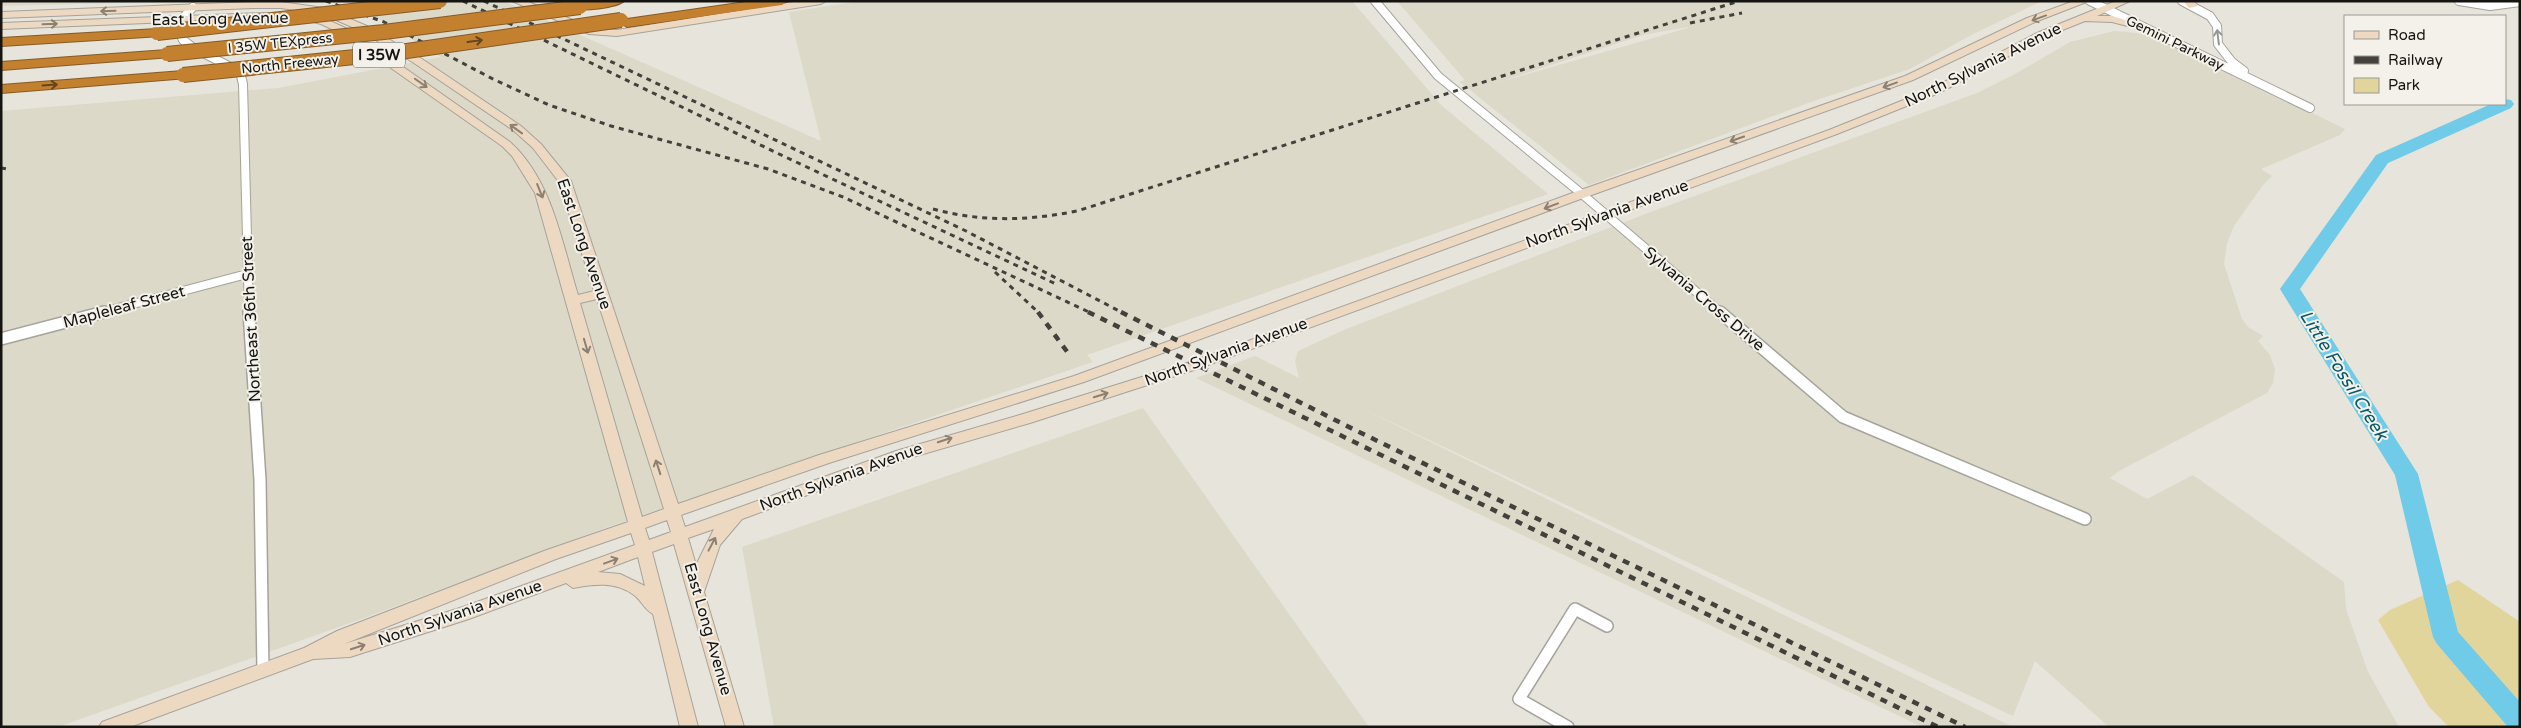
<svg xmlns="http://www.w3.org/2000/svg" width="2521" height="728" viewBox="0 0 2521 728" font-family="'Varela Round',sans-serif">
	<rect width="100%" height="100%" fill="#e6e4db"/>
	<path fill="#dcd9c9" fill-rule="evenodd" d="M 1,1 L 197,1 L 1,6 Z
		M 350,1 L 503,1 L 821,141 L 789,12 L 860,1 L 1352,1 L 1441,105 L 1548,194 L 1087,355 L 1093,362 L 608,527 L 364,618 L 58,727 L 1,727 L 1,111 L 278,88 L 441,57 Z
		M 1397,1 L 2042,1 L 1973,34 L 1910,69 L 1808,103 L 1589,185 L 1460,82 L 1465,80 ZM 1688,27 L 1688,28 L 1496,83 L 1643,35 Z
		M 2114,31 L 2137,33 L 2163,40 L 2345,129 L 2340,135 L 2261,169 L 2272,176 L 2263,185 L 2234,226 L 2227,243 L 2224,264 L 2242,319 L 2248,327 L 2263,336 L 2258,341 L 2270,355 L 2275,369 L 2273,383 L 2267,393 L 2119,471 L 2110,478 L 2147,499 L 2193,475 L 2344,582 L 2346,609 L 2368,672 L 2399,727 L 2109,727 L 2035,661 L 2013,716 L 1355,405 L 2013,727 L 1922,727 L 1196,378 L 1255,356 L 1299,378 L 1295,361 L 1298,351 L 1346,329 L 1648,213 L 1977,93 L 2017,73 L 2070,42 Z
		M 1143,408 L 1369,727 L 774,727 L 742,547 Z"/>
	<path fill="#e2d59c" d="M 2458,580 L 2520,622 L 2520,727 L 2449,727 L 2429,707 L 2378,620 L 2390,610 Z"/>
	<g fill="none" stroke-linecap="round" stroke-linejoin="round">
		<path fill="#6fcbe7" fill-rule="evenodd" d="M 2505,99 L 2511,100 L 2514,104 L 2511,108 L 2388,163 L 2300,289 L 2418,474 L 2458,632 L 2520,702 L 2520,727 L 2508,727 L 2437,644 L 2433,637 L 2395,475 L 2280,289 L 2376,155 L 2491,104 L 2505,104 Z"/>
		<defs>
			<path id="street-far1" d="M 1375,1 L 1438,76 L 1582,194 L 1721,313
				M 2090,1 L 2310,108
				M 2182,1 L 2210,16 L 2217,26 L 2218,44 L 2232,62 L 2244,71
				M 2459,1 L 2490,6 L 2520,2
				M 193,7 L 182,19 L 178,29 L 183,40 L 192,47 L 240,72 L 243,84 L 249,313
				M 99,313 L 247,274"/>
			<path id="street" d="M 249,312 L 260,480 L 263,670
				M 1720,312 L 1843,417 L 2085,519
				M 1,339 L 104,312
				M 1568,727 L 1519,699 L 1575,609 L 1607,626"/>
			<path id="secondary" d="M 512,1 L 526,1 L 595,29 L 617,30 L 800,1 L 826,1 L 821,4 L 617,36 L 589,34 Z
				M 2074,1 L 2089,1 L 2035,22 L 1913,80 L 1586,197 L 1084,382 L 829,463 L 681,515 L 685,527 L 896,451 L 1023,414 L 1190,362 L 1829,130 L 1931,89 L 2037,33 L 2116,1 L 2130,1 L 2097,16 L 2112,16 L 2148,27 L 2143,30 L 2112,22 L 2085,21 L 2045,37 L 1939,93 L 1837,134 L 1200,368 L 1030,423 L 906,459 L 742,519 L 720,545 L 704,592 L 744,727 L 726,727 L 674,544 L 652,552 L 698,727 L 680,727 L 653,614 C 645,610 641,600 634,595 C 616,581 594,584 573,588 L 566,583 L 469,619 L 350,657 L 313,659 L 130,727 L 99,727 L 102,722 L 304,648 L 337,631 L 544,551 L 628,522 L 535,193 L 512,156 L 502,146 L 344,35 L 321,24 L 299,18 L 304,15 L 328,20 L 352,31 L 510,142 C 552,180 562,243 578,295 L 594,291 L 559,182 L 533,148 L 513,130 L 414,63 L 359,30 L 322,14 L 281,8 L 254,8 L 1,18 L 1,12 L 254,2 L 281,2 L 324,8 L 367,26 L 422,59 L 521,126 L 541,144 L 571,181 L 678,504 L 819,455 L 1074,376 L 1578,191 L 1905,76 L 2027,18 ZM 597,299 L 664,509 L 642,517 L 580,303 ZM 667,520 L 671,532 L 649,540 L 645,528 ZM 714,529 L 696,565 L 688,538 ZM 631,533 L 635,545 L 460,608 L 344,644 L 556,559 ZM 638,557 L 645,586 L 620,574 L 598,572 Z
				M 2183,1 L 2194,1 L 2198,6 L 2189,8 Z
				M 265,13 L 269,14 L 269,18 L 1,29 L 1,23 Z"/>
			<path id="highway" d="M 592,1 L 624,1 C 618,7 579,13 574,7 L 575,4 Z
				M 753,1 L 788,1 L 782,5 L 627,27 L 621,23 L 627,19 Z
				M 157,29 L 164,33 L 162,36 L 1,46 L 1,38 Z
				M 167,50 L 174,54 L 172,57 L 1,70 L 1,62 Z
				M 183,71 L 190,75 L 188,78 L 1,93 L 1,85 Z"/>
		</defs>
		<use href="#street-far1" stroke="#a5a39b" stroke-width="10"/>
		<use href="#street" stroke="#a5a39b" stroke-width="14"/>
		<use href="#secondary" stroke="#a5a39b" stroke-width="2"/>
		<use href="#highway" stroke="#865b25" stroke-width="2"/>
		<use href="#street-far1" stroke="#fff" stroke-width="8"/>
		<use href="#street" stroke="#fff" stroke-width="11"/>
		<use href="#secondary" fill="#edd9c1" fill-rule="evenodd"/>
		<use href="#highway" fill="#c38130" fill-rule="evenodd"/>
		<path stroke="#42413c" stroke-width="3" stroke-dasharray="5 5" stroke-linecap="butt" d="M 326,1 L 384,22 L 493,79 L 549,105 L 611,126 L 768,169 L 843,197 L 1091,313
			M 463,1 L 777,153 L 1056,284
			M 484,1 L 966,231 L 1123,313
			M 1690,23 L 1742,13
			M 1,168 L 7,169
			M 933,209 C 981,222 1028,221 1077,211 L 1739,1
			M 995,272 L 1039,313"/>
		<path stroke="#42413c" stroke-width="4.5" stroke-dasharray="7 7" stroke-linecap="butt" d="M 1038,312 L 1068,353
			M 1088,312 L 1938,727
			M 1121,312 L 1355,430 L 1965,727"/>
		<defs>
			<path id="highway-bridge" d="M 157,33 L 440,1
				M 167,54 L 384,32 L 580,7
				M 183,75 L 393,53 L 621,20"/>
		</defs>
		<use href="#highway-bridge" stroke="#865b25" stroke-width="16" stroke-linecap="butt"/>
		<use href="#highway-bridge" stroke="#c38130" stroke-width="14"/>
	</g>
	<defs><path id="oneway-shaft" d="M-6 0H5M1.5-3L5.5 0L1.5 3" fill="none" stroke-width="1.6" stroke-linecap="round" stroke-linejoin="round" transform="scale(1.25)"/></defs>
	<g stroke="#8c8072">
		<use href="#oneway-shaft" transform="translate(108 11) rotate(178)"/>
		<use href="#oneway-shaft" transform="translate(2039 18) rotate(160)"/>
		<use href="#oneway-shaft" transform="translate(50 24) rotate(-2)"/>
		<use href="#oneway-shaft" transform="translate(421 83) rotate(35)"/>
		<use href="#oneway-shaft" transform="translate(1890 85) rotate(160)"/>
		<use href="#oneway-shaft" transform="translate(516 129) rotate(-144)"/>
		<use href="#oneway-shaft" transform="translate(1737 139) rotate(161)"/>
		<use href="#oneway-shaft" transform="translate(540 191) rotate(68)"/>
		<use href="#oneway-shaft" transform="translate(1551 206) rotate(159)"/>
		<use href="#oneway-shaft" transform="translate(586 346) rotate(74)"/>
		<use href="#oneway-shaft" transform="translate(1101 395) rotate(-17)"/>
		<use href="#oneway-shaft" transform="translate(945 440) rotate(-18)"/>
		<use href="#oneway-shaft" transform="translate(658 467) rotate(-108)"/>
		<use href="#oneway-shaft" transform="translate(712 544) rotate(-62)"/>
		<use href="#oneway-shaft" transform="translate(611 561) rotate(-20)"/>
		<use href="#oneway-shaft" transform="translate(358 647) rotate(-18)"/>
	</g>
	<use stroke="#969594" href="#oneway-shaft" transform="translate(2218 37) rotate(-97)"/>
	<g stroke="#63451f">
		<use href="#oneway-shaft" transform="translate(475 41) rotate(-8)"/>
		<use href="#oneway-shaft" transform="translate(50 85) rotate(-4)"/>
	</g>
	<g text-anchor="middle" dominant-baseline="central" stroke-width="4" stroke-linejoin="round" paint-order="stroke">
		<g font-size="14" fill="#151411" stroke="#f3f1e9">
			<text transform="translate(280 43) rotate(-6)">I 35W TEXpress</text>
			<text transform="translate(2175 43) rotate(26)">Gemini Parkway</text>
			<text transform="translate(290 64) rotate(-6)">North Freeway</text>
		</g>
		<rect fill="#f3f1e9" stroke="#585652" stroke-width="1" x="353" y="42.5" width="52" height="25" rx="4"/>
		<g font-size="15" font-weight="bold" fill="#151411">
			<text x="379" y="55">I 35W</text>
		</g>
		<g font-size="16" fill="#151411" stroke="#f3f1e9">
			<text transform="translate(220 19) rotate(-1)">East Long Avenue</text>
			<text transform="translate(1983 65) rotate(-26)">North Sylvania Avenue</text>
			<text transform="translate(1607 214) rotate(-20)">North Sylvania Avenue</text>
			<text transform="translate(584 244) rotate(71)">East Long Avenue</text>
			<text transform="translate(1704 299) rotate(40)">Sylvania Cross Drive</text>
			<text transform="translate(124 307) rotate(-15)">Mapleleaf Street</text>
			<text transform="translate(251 319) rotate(-93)">Northeast 36th Street</text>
			<text transform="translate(1226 352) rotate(-20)">North Sylvania Avenue</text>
			<text transform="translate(841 477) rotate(-20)">North Sylvania Avenue</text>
			<text transform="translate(460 613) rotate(-19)">North Sylvania Avenue</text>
			<text transform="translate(708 629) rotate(74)">East Long Avenue</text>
		</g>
		<g font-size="18" font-style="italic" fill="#06586b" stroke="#f3f1e9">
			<text transform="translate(2344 375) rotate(58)">Little Fossil Creek</text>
		</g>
	</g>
	<rect width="2521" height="728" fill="none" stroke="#151411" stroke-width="5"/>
	<rect x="2344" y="15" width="162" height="90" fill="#f3f1e9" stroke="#9a9993"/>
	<rect x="2354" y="31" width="25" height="8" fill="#edd9c1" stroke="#9a9993"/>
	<text x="2388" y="40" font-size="15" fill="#151411">Road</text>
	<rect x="2354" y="56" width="25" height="8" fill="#42413c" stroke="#9a9993"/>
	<text x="2388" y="65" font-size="15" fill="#151411">Railway</text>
	<rect x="2354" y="78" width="25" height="15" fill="#e2d59c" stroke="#9a9993"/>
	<text x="2388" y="90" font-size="15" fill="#151411">Park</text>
</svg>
